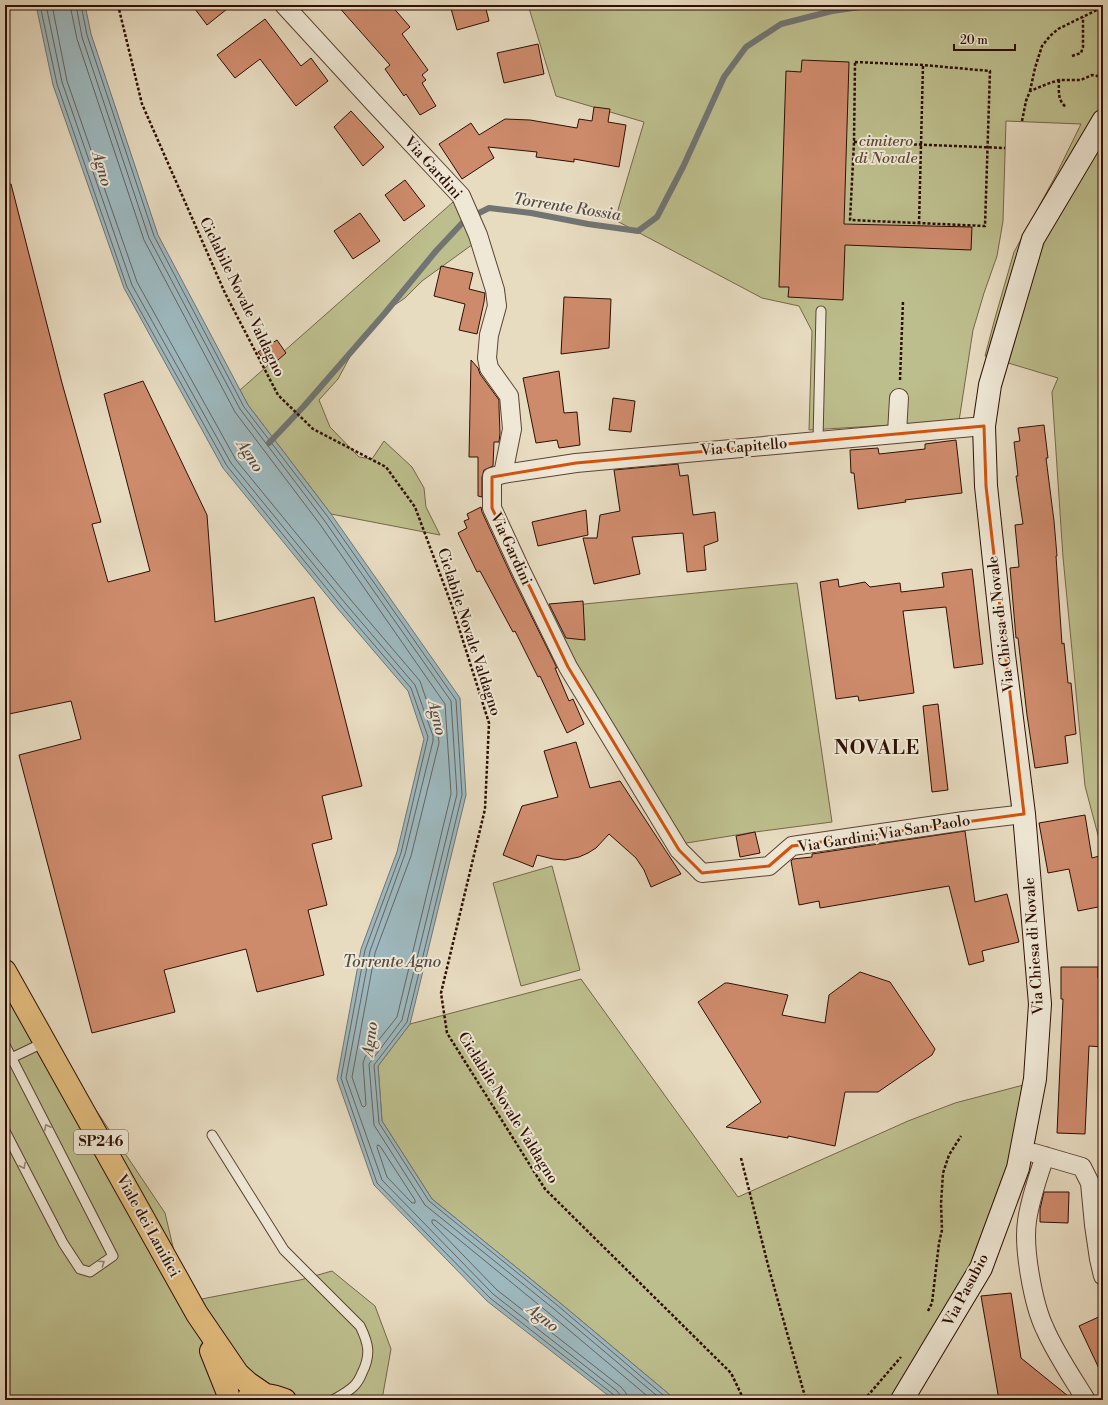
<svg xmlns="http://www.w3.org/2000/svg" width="1108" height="1405" viewBox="0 0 1108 1405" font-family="'Libre Bodoni',serif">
	<rect width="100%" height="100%" fill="#e7dbc0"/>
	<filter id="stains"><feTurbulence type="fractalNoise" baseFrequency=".005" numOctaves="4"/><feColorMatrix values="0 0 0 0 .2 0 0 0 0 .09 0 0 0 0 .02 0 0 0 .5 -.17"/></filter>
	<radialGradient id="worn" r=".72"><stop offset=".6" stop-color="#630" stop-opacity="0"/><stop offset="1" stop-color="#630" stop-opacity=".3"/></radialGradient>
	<path fill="#bdbe8d" stroke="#766648" d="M 528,5 L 1103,5 L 1103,854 L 1085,786 L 1063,557 L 1052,392 L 1058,378 L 985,356 L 995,318 L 1014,252 L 1055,177 L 1081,124 L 1006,121 L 1003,221 L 997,256 L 984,293 L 973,330 L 959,421 L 809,430 L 812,331 L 799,306 L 762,298 L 615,220 L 644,122 L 556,96 Z
		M 461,195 L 480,239 L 422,281 L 405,298 L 386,311 L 373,327 L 360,338 L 338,379 L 319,400 L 330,427 L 359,457 L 372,459 L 384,441 L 412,467 L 424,488 L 426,507 L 440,535 L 331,514 L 248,405 L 240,390 Z
		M 797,583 L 832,822 L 755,832 L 674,845 L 544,608 Z
		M 552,866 L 580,970 L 521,986 L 493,883 Z
		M 5,959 L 59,1055 L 165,1213 L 186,1302 L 300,1280 L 332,1271 L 375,1306 L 391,1349 L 383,1394 L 380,1400 L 5,1400 Z
		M 581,979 L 738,1197 L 908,1121 L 955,1103 L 1031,1083 L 985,1249 L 900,1400 L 676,1400 L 559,1302 L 432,1199 L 382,1121 L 378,1066 L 410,1024 Z"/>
	<path fill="#9db8be" stroke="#717473" d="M 36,5 L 85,5 L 91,34 L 158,235 L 248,405 L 331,514 L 460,698 L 466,795 L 410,1024 L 378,1066 L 382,1121 L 432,1199 L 559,1302 L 676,1400 L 614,1400 L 487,1301 L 374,1185 L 337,1079 L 361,949 L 397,852 L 424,739 L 408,691 L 338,609 L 223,468 L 124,288 L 53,85 Z"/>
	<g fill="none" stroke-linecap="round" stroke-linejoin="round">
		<path stroke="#666460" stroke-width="1" d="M 40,5 L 57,84 L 127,287 L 227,466 L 341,606 L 411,688 L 428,737 L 401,853 L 365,950 L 341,1078 L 377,1183 L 490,1298 L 614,1395 L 616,1400
			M 46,5 L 62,82 L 132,285 L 231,463 L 345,603 L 415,685 L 433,736 L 433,741 L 405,854 L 370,951 L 346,1078 L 382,1180 L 493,1294 L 617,1391 L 620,1395 L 621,1400
			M 52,5 L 67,81 L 137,282 L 236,460 L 350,599 L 420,681 L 438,734 L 439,743 L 411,856 L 375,953 L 352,1077 L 362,1106 L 364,1107 L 366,1105 L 363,1063 L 365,1057 L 397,1017 L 451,794 L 445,704 L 319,523 L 235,412 L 144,240 L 77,39 L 70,5
			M 76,5 L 82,37 L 149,238 L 240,409 L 324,520 L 451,701 L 457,794 L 402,1020 L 369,1064 L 374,1125 L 425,1205 L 554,1309 L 662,1400
			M 81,5 L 87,35 L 154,236 L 244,407 L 328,517 L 456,700 L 462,795 L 407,1022 L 374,1065 L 379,1123 L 429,1201 L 557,1305 L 669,1400
			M 378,1145 L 380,1146 L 415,1200 L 415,1203 L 412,1203 L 387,1177 L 377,1147 Z
			M 627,1400 L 626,1393 L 621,1387 L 497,1290 L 432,1223 L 432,1220 L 435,1220 L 550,1314 L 652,1400"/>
		<path stroke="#717473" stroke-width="6" d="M 269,443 L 304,406 L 385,313 L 436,251 L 465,220 L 489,208 L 531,213 L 588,224 L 638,231 L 657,217 L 683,167 L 724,77 L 746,47 L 781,24 L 832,11 L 874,5"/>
	</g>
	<path fill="#ce8b6c" stroke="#2e0f03" d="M 192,5 L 232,5 L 207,25 Z
		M 337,5 L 391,5 L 410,27 L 402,34 L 428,70 L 422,75 L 426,80 L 422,83 L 436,106 L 420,115 L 406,94 L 404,96 L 385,69 L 390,65 Z
		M 450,5 L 485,5 L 489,21 L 457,30 Z
		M 265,19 L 301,66 L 311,58 L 328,81 L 296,106 L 260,59 L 235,78 L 217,55 Z
		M 538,44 L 544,74 L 504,83 L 497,53 Z
		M 802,60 L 849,62 L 844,224 L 972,227 L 971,250 L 845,245 L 843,300 L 788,297 L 789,287 L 779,287 L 786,71 L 801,72 Z
		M 594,107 L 610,109 L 608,122 L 626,125 L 619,167 L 574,159 L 574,162 L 536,157 L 537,152 L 488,147 L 494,158 L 462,179 L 439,144 L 471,123 L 479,135 L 505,119 L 530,120 L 577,128 L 579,119 L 592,121 Z
		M 351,111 L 384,147 L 363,166 L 334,127 Z
		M 405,180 L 425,206 L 404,221 L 385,195 Z
		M 11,184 L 62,383 L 101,522 L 92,524 L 108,582 L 150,571 L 104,394 L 143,381 L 207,515 L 215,622 L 314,597 L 362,786 L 322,796 L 332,839 L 312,844 L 327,905 L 308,910 L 324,975 L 257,992 L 246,949 L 164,970 L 175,1012 L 92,1033 L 19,755 L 81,739 L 71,701 L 9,714 L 5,701 L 5,185 Z
		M 360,213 L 380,241 L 353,259 L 334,231 Z
		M 441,266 L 473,273 L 469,289 L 485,293 L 484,302 L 477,334 L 459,330 L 465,304 L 434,296 Z
		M 564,297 L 611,299 L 609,348 L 561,354 Z
		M 277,340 L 286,353 L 270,367 L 258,352 Z
		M 471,360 L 478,368 L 480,374 L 499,400 L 499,407 L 500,433 L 499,442 L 494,442 L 493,466 L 484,470 L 482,477 L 482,497 L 478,496 L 478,457 L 469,457 Z
		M 559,371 L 564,413 L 577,412 L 580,445 L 559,448 L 557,440 L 536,443 L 523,378 Z
		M 613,398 L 635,401 L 631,432 L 609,430 Z
		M 1044,425 L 1048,458 L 1046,458 L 1054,521 L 1057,556 L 1056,556 L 1062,644 L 1064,643 L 1068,683 L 1071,683 L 1076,734 L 1065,736 L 1068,763 L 1035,768 L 1027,715 L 1018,638 L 1016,638 L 1010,568 L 1019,567 L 1015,525 L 1023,524 L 1016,476 L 1018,476 L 1014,442 L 1020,441 L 1018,428 Z
		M 956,440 L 962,493 L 905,500 L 906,502 L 858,509 L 854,473 L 851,473 L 850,450 L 878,448 L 879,454 L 925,449 L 925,444 Z
		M 678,464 L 680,476 L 688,475 L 693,515 L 715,512 L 718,541 L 704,546 L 706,570 L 687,572 L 683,533 L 632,537 L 640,574 L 594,584 L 583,538 L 597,538 L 600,515 L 620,511 L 614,470 Z
		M 481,507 L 482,512 L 512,577 L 557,668 L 555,668 L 569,701 L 573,699 L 584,724 L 567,733 L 540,676 L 538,677 L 515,631 L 513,632 L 480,571 L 477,572 L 458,533 L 467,528 L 464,521 L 469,519 L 467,514 Z
		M 586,510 L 588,535 L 538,546 L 532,522 Z
		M 972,569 L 983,664 L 954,668 L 946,607 L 903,611 L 914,693 L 859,701 L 858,696 L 836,699 L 820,582 L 838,579 L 839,587 L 865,582 L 870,587 L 900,583 L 901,592 L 944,587 L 942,573 Z
		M 583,601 L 585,640 L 566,638 L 549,604 Z
		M 938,704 L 948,790 L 932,792 L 923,706 Z
		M 576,742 L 590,788 L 620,781 L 681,874 L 651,887 L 644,870 L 636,858 L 609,834 L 596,848 L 588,853 L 579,857 L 565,860 L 553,859 L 537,855 L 533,867 L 503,855 L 522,806 L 558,797 L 544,751 Z
		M 1085,815 L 1092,858 L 1103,855 L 1103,906 L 1078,911 L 1069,869 L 1048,873 L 1039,823 Z
		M 965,831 L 975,902 L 1007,894 L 1019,942 L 982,951 L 984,961 L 969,965 L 949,886 L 820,908 L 819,901 L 799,905 L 791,861 L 793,859 L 812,857 L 812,854 Z
		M 755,832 L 760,853 L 740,857 L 736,836 Z
		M 1061,967 L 1098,967 L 1098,978 L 1103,978 L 1103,1047 L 1089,1046 L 1085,1134 L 1057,1133 L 1063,999 L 1061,999 Z
		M 860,972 L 890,982 L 935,1049 L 932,1055 L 878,1092 L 845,1092 L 835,1146 L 788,1136 L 788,1138 L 726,1127 L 761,1102 L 698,1002 L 725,983 L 728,983 L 788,995 L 782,1015 L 825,1023 L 829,995 Z
		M 1044,1192 L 1069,1192 L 1068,1223 L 1040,1222 L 1040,1209 Z
		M 1011,1293 L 1021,1358 L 1073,1400 L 999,1400 L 981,1296 Z
		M 1103,1315 L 1103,1377 L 1079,1326 Z"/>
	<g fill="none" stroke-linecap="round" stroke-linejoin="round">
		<defs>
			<path id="service" d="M 818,440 L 821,311
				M 5,1045 L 113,1256 L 90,1272 L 80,1269 L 63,1243 L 5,1131
				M 5,1061 L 45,1042
				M 212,1135 L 284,1250 L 360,1326 C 369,1344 371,1355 362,1373 C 360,1378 357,1383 354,1386 C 348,1392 340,1396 333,1400"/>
			<path id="minor" d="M 284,5 L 373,102 L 461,196 L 478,235 L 495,290 L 497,306 L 489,335 L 487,358 L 489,368 L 509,396 L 512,429 L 503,474 L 492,477 L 492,508 L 522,573 L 568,667 L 679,850 L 702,873 L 769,866 L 792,846 L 964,821 L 1024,814
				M 897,433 L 899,398
				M 503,474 L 576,463 L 984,426
				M 1034,1153 L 1082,1167 L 1090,1183 L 1094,1225 L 1099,1259 L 1103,1276
				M 1045,1156 C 1038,1177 1030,1199 1027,1221 C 1023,1248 1033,1304 1045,1329 C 1056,1354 1072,1377 1086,1400"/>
			<path id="secondary" d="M 902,1400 L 981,1268 L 1018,1168 L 1035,1079 L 1040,1004 L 1024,814 L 1004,655 L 986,486 L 984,426 L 990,385 L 1033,239 L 1103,121"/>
			<path id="primary" d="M 5,971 L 197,1314 L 238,1374 L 248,1383 L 264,1394
				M 211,1351 L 227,1391 L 229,1400
				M 249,1397 C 263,1393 272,1395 285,1400"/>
		</defs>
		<use href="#service" stroke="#5c4232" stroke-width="11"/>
		<use href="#minor" stroke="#5c4232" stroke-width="20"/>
		<use href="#secondary" stroke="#2e0f03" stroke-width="24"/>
		<use href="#primary" stroke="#2e0f03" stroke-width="24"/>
		<path stroke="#2e0f03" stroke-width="2.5" stroke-dasharray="3 2" stroke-linecap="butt" d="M 118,5 L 142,104 L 225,293 L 278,395 L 313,429 L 386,467 L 415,507 L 452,606 L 489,723 L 485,809 L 441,993 L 447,1033 L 545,1189 L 731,1373 L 744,1400
			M 1072,56 L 1081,53 L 1083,47 L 1083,17
			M 855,62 L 923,65 L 990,71 L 985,226 L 850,220 L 854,142 Z
			M 1059,80 C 1059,90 1057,100 1066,107
			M 1030,91 L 1035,68 L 1042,46 L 1050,36 L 1058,29 L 1103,7
			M 1022,121 L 1026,101 L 1030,91 L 1047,84 L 1059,80 L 1081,80 L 1092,75 L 1103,77
			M 854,142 L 1005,148
			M 919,224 L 923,65
			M 900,380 L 903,301
			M 741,1158 L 769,1269 L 806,1400
			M 928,1311 L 932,1303 L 939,1243 L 942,1230 L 941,1204 L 943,1173 L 949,1155 L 961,1136
			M 864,1400 L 901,1357"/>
		<use href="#service" stroke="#efe8d6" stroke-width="9"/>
		<use href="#minor" stroke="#efe8d6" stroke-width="18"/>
		<use href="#secondary" stroke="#efe8d6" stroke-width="22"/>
		<use href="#primary" stroke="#e4be80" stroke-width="22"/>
	</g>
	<defs><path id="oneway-chevron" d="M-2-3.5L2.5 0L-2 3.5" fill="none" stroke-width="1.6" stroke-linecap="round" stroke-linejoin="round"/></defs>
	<g stroke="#988677">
		<use href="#oneway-chevron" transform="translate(47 1127) rotate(-117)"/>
		<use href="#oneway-chevron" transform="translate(23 1166) rotate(63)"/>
		<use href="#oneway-chevron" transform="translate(102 1263) rotate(-34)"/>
	</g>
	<path fill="none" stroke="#d5520b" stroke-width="3" stroke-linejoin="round" d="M 984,426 L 986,486 L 1024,814 L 792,846 L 769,866 L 702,873 L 679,850 L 568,667 L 492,508 L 492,477 L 576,463 Z"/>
	<g text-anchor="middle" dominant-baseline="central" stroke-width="4" stroke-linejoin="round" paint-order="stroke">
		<rect fill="#efe8d6" stroke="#685042" stroke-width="1" x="74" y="1130" width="54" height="24" rx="3"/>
		<g font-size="14" font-weight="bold" fill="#2e0f03">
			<text x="101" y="1142">SP246</text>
		</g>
		<g font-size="15" font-style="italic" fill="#604c33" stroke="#efe8d6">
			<text x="886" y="141">cimitero<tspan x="886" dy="17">di Novale</tspan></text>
		</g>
		<g font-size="15" fill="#2e0f03" stroke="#efe8d6">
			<text transform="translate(433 168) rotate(48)">Via Gardini</text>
			<text transform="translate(242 297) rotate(64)">Ciclabile Novale Valdagno</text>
			<text transform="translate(744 447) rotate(-5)">Via Capitello</text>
			<text transform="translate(511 549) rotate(65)">Via Gardini</text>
			<text transform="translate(1001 624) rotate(-97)">Via Chiesa di Novale</text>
			<text transform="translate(469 632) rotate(72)">Ciclabile Novale Valdagno</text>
			<text transform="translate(884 834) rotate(-9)">Via Gardini;Via San Paolo</text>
			<text transform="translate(1034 946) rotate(-94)">Via Chiesa di Novale</text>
			<text transform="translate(508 1108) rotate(58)">Ciclabile Novale Valdagno</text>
			<text transform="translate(148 1226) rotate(61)">Viale dei Lanifici</text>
			<text transform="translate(966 1290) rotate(-62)">Via Pasubio</text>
		</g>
		<g font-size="16" font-style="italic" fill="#554a44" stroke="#efe8d6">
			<text transform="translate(102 169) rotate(74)">Agno</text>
			<text transform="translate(567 207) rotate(9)">Torrente Rossia</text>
			<text transform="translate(250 456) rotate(57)">Agno</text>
			<text transform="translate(437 718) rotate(77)">Agno</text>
			<text x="392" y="962">Torrente Agno</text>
			<text transform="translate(370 1039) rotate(-82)">Agno</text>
			<text transform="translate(543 1318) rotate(38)">Agno</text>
		</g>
		<g font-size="19" font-weight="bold" letter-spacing="1" fill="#2e0f03" stroke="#efe8d6">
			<text x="877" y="748">NOVALE</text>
		</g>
	</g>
	<rect width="1108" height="1405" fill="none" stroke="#e7dbc0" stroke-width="20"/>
	<rect x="6" y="6" width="1096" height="1393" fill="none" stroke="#2e0f03" stroke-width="2"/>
	<rect x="10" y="10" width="1088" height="1385" fill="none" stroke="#2e0f03"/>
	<path d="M954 44v6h61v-6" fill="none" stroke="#2e0f03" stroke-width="2"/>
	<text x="960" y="44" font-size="12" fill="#2e0f03" stroke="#efe8d6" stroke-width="3" paint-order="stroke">20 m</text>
	<rect width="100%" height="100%" filter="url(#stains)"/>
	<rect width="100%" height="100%" fill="url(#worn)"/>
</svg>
